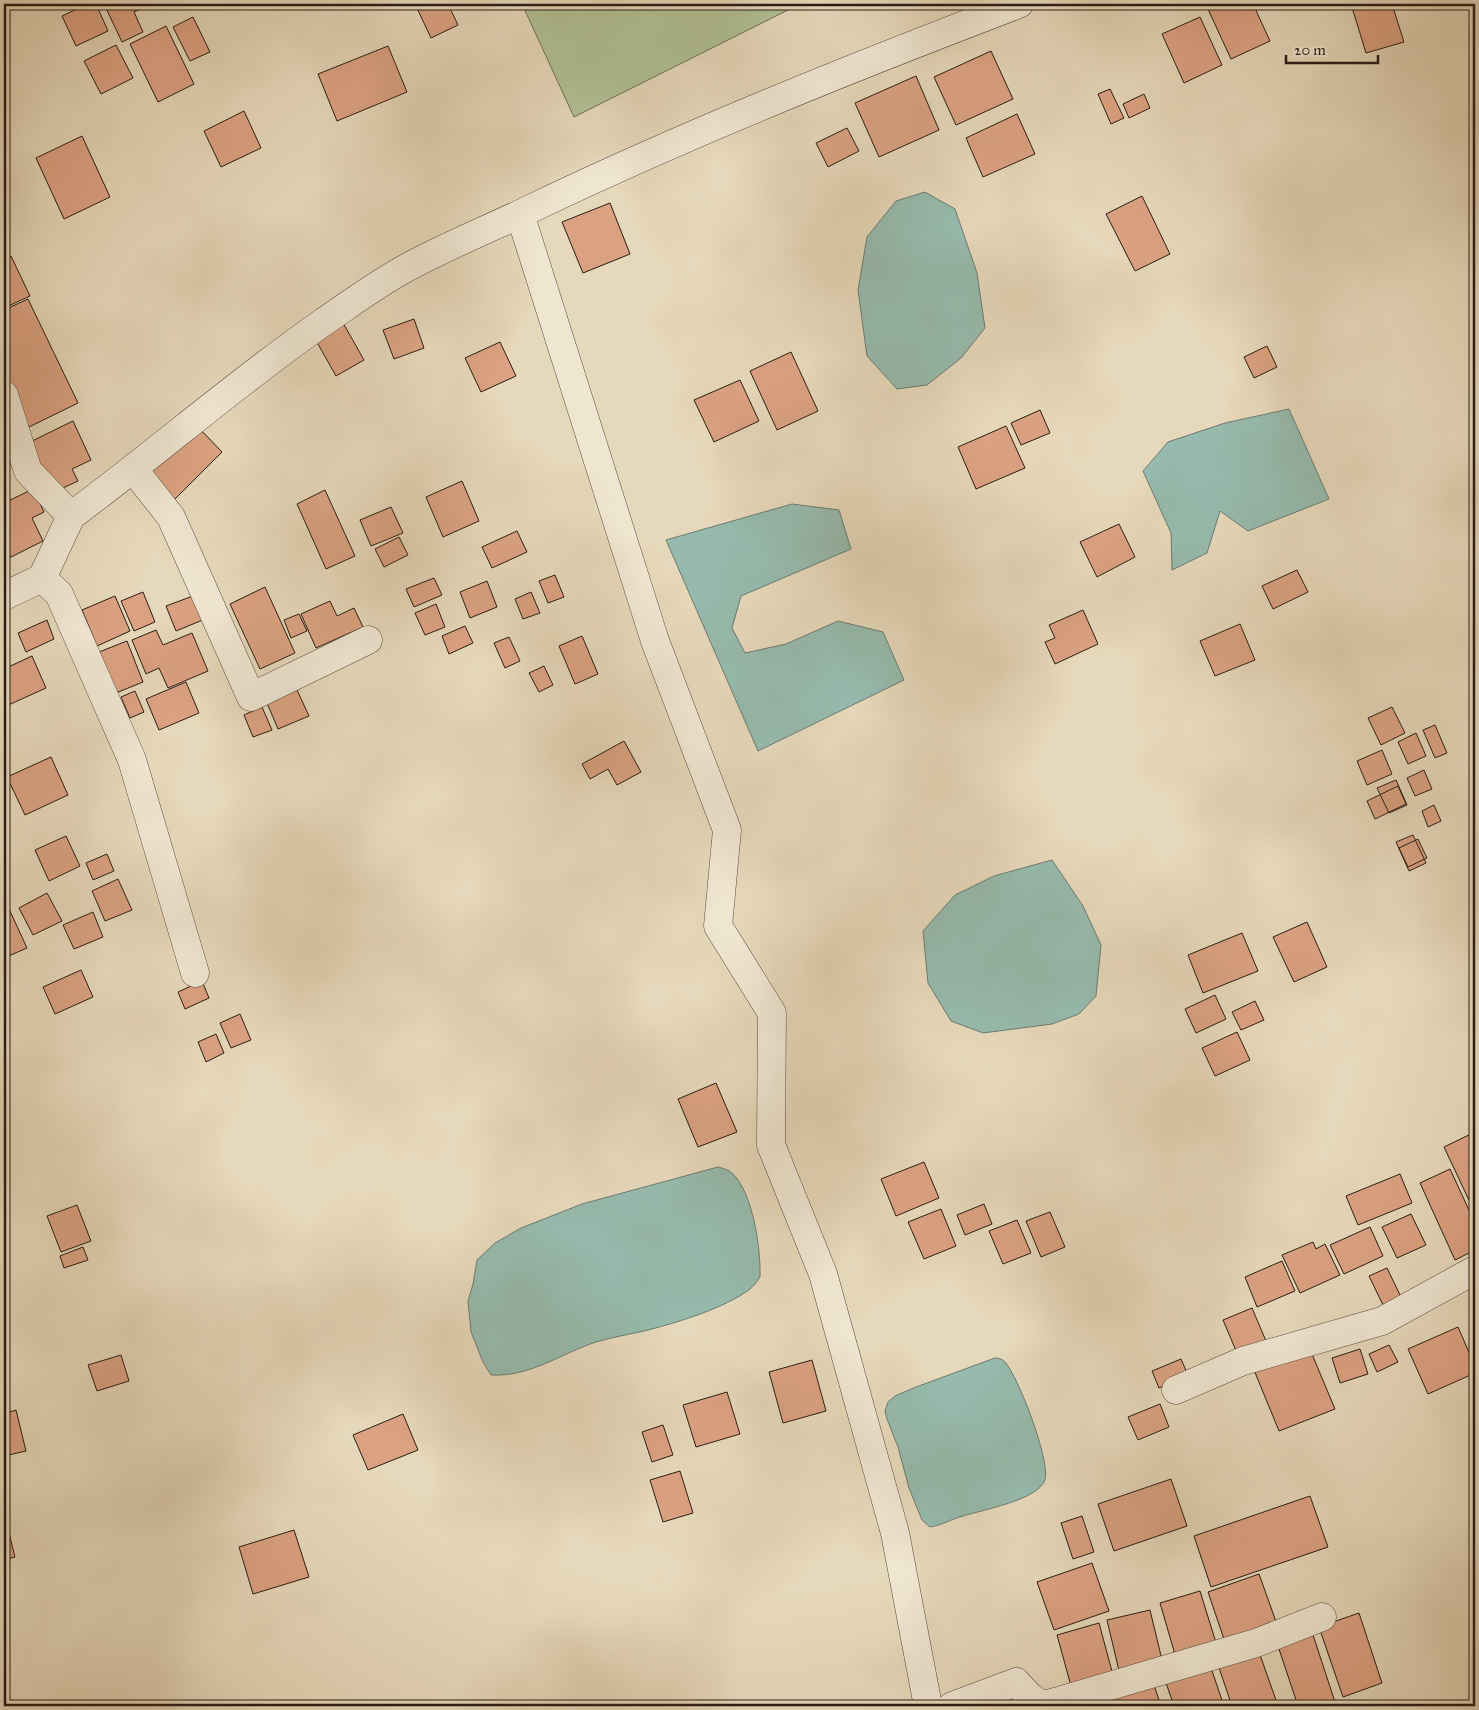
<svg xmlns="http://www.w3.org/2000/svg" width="1479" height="1710" viewBox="0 0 1479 1710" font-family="'IM FELL Great Primer',serif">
	<rect width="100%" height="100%" fill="#e6d8ba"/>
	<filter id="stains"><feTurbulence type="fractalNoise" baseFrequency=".004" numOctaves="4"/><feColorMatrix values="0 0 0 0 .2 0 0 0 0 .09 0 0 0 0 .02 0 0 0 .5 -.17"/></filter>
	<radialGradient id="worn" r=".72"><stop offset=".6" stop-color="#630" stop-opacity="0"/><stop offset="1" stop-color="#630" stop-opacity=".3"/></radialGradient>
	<path fill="#b0c094" stroke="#6d6e55" d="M 522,4 L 800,4 L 574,117 Z"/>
	<path fill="#96baad" stroke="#6b7b71" d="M 925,192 L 955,209 L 977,273 L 985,328 L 961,358 L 927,385 L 897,389 L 867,356 L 858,290 L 867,237 L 896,201 Z
		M 1289,409 L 1329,499 L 1248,531 L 1220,511 L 1207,553 L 1172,570 L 1171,533 L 1143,471 L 1168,442 L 1225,423 Z
		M 792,504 L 839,510 L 851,549 L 741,596 L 732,628 L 745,653 L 786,644 L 838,621 L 883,632 L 904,680 L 758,751 L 666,540 Z
		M 1052,860 L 1083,906 L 1101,945 L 1096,996 L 1079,1014 L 1052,1024 L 983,1033 L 951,1021 L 928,983 L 923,931 L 955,895 L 994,876 Z
		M 718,1167 C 722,1168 729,1170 732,1173 C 753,1192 761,1250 760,1277 C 757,1281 754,1286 750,1289 C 725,1308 679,1322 648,1330 C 631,1334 613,1337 596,1342 C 560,1354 530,1377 491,1375 L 483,1362 L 471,1332 L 468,1301 L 473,1284 L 477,1260 L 495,1243 L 521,1228 L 582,1204 Z
		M 995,1358 C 999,1358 1002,1359 1005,1362 C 1018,1376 1051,1462 1045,1480 C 1038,1500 982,1510 963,1516 C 951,1519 943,1525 930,1527 L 922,1520 L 909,1488 L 898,1447 L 887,1419 L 885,1411 L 888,1402 L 895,1396 L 916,1387 Z"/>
	<path fill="#dba281" stroke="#2a1c16" d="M 87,4 L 96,4 L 108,31 L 76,46 L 62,16 Z
		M 104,4 L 151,4 L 134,12 L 143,32 L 122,42 Z
		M 422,4 L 448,4 L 458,25 L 431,38 L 416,6 Z
		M 1214,4 L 1253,4 L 1270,41 L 1231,59 L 1207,7 Z
		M 1351,4 L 1392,4 L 1404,42 L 1366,53 Z
		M 193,17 L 210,52 L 190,61 L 173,27 Z
		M 1200,17 L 1222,65 L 1184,83 L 1162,34 Z
		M 166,26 L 194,84 L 158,102 L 130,44 Z
		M 116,45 L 133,78 L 101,94 L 84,61 Z
		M 388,46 L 407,92 L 337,121 L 318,74 Z
		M 991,51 L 1013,99 L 956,125 L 934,77 Z
		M 916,76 L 939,130 L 879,157 L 855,103 Z
		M 1110,89 L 1124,118 L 1111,124 L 1098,94 Z
		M 1144,94 L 1150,108 L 1129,118 L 1123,104 Z
		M 244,111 L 261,148 L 221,167 L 204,131 Z
		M 1017,114 L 1035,154 L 983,177 L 966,138 Z
		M 847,128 L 859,151 L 828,167 L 816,143 Z
		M 82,136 L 110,197 L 64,219 L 36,158 Z
		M 1142,196 L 1170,254 L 1135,271 L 1106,214 Z
		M 610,203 L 630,254 L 583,273 L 562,222 Z
		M 11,256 L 30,296 L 4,308 L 4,259 Z
		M 28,299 L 78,403 L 29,427 L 4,374 L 4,310 Z
		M 414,319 L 424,348 L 394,359 L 383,330 Z
		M 342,321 L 364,360 L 336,376 L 314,337 Z
		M 500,342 L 516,376 L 481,392 L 465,358 Z
		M 1267,346 L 1277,367 L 1254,378 L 1244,357 Z
		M 791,352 L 818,411 L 777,430 L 750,371 Z
		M 740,380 L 759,421 L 714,442 L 694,400 Z
		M 1040,410 L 1050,433 L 1021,445 L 1011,423 Z
		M 73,421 L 91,460 L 72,469 L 78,481 L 52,493 L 28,443 Z
		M 1006,426 L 1025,468 L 976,489 L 958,447 Z
		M 199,428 L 222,452 L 173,501 L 148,472 Z
		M 462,481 L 479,521 L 443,537 L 426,497 Z
		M 33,489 L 44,512 L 32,518 L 43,541 L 5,560 L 4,503 Z
		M 325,490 L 355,556 L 326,569 L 297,504 Z
		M 391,507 L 403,533 L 371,546 L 360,520 Z
		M 1119,524 L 1135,557 L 1097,577 L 1080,542 Z
		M 517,531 L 527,552 L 492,568 L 482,547 Z
		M 399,537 L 408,555 L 384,567 L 375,549 Z
		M 1297,570 L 1308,592 L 1273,609 L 1262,586 Z
		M 555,575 L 564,597 L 548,603 L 539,581 Z
		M 434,578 L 442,595 L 414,607 L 406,589 Z
		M 487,581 L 497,607 L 470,618 L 460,592 Z
		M 265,587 L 295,653 L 260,669 L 230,604 Z
		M 143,592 L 155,622 L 134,631 L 121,601 Z
		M 531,592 L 540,613 L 523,619 L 515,599 Z
		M 201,593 L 210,617 L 176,631 L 166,606 Z
		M 115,596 L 130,631 L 97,646 L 82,610 Z
		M 330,601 L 337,616 L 354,608 L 363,627 L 316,648 L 301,614 Z
		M 436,604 L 445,627 L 425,635 L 415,613 Z
		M 1083,610 L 1098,644 L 1055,664 L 1045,642 L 1055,638 L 1049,625 Z
		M 299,614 L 307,631 L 291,638 L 284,620 Z
		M 47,620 L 54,639 L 26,652 L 18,633 Z
		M 1240,624 L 1255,660 L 1215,676 L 1200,641 Z
		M 465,626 L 473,643 L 449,654 L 442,636 Z
		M 156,630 L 163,645 L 192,633 L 208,671 L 168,688 L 159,668 L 146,674 L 132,640 Z
		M 582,636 L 598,674 L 575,684 L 559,646 Z
		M 509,637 L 520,661 L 505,668 L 494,643 Z
		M 127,641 L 143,682 L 116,693 L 99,652 Z
		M 32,656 L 46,688 L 4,707 L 4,669 Z
		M 544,666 L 553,685 L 539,692 L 529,673 Z
		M 186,682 L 199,713 L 159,730 L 146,699 Z
		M 297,690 L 309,716 L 278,729 L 267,703 Z
		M 135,691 L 144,712 L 130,718 L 121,697 Z
		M 262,707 L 272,730 L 253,737 L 244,715 Z
		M 1392,707 L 1405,733 L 1381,745 L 1368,718 Z
		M 1435,725 L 1447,753 L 1435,758 L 1423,730 Z
		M 1416,733 L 1426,756 L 1408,764 L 1398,742 Z
		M 624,741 L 641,772 L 617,785 L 608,769 L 590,779 L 582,764 Z
		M 1382,750 L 1392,774 L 1367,785 L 1357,761 Z
		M 51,757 L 68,795 L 25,815 L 7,777 Z
		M 1424,770 L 1432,789 L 1415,796 L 1407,778 Z
		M 1396,780 L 1407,805 L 1389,813 L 1377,788 Z
		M 1398,786 L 1406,804 L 1375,819 L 1367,801 Z
		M 1434,805 L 1441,821 L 1428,827 L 1422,811 Z
		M 1413,835 L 1426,863 L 1409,871 L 1396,842 Z
		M 66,836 L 80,866 L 49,881 L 35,850 Z
		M 1418,839 L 1427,858 L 1408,867 L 1399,848 Z
		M 107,854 L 114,871 L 93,880 L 86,863 Z
		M 118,879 L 132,910 L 105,921 L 92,891 Z
		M 47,893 L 62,921 L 33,935 L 19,908 Z
		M 4,898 L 27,948 L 4,958 Z
		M 93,912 L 103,937 L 74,949 L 63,925 Z
		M 1307,922 L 1327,967 L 1294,982 L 1273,937 Z
		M 1242,933 L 1258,971 L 1203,993 L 1188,955 Z
		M 81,970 L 93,997 L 55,1014 L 43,987 Z
		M 202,981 L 209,998 L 185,1009 L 178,992 Z
		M 1215,995 L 1226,1019 L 1196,1033 L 1185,1009 Z
		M 1255,1001 L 1264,1020 L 1241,1030 L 1232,1012 Z
		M 240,1014 L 251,1040 L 231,1048 L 220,1023 Z
		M 1237,1032 L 1250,1060 L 1215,1076 L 1202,1048 Z
		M 216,1034 L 224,1053 L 206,1062 L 198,1042 Z
		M 716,1083 L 737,1132 L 698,1147 L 678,1099 Z
		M 1473,1133 L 1475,1138 L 1475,1213 L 1444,1147 Z
		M 924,1162 L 939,1198 L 896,1216 L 881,1179 Z
		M 1450,1169 L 1475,1223 L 1475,1250 L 1455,1260 L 1420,1183 Z
		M 1400,1174 L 1412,1203 L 1358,1225 L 1346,1196 Z
		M 984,1204 L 992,1224 L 965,1235 L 957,1215 Z
		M 77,1205 L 91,1241 L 61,1252 L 47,1216 Z
		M 941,1209 L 956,1246 L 924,1259 L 908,1222 Z
		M 1050,1212 L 1065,1247 L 1041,1257 L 1026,1221 Z
		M 1411,1214 L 1426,1245 L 1397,1258 L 1382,1227 Z
		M 1017,1220 L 1031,1253 L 1003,1264 L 989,1231 Z
		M 1370,1227 L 1383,1256 L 1344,1274 L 1330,1245 Z
		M 1313,1242 L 1316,1249 L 1325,1244 L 1340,1275 L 1300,1293 L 1282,1255 Z
		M 83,1247 L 88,1260 L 64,1268 L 60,1256 Z
		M 1282,1261 L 1295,1291 L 1257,1307 L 1245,1277 Z
		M 1387,1268 L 1401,1297 L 1383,1305 L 1369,1276 Z
		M 1252,1308 L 1266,1341 L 1237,1353 L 1223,1320 Z
		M 1458,1327 L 1475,1366 L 1475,1373 L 1428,1394 L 1408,1349 Z
		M 1389,1345 L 1398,1362 L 1377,1372 L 1369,1354 Z
		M 1309,1347 L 1335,1409 L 1279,1431 L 1254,1370 Z
		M 1360,1349 L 1368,1374 L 1340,1383 L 1332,1358 Z
		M 121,1355 L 129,1381 L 97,1391 L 88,1365 Z
		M 1181,1359 L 1188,1375 L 1159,1388 L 1152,1371 Z
		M 812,1360 L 826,1411 L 783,1423 L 769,1372 Z
		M 727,1392 L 740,1434 L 696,1447 L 683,1405 Z
		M 1160,1404 L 1169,1427 L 1138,1440 L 1128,1417 Z
		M 16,1410 L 26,1451 L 4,1456 L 4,1414 Z
		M 403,1414 L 418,1450 L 368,1470 L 353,1435 Z
		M 663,1425 L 673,1455 L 652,1462 L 642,1432 Z
		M 680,1471 L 693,1513 L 663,1522 L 650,1480 Z
		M 1171,1479 L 1187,1526 L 1114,1551 L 1098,1504 Z
		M 1310,1496 L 1328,1547 L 1211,1587 L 1194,1536 Z
		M 4,1513 L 15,1557 L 4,1560 Z
		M 1082,1516 L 1094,1552 L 1073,1559 L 1061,1523 Z
		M 294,1530 L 309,1577 L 253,1594 L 239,1547 Z
		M 1092,1563 L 1109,1611 L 1054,1630 L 1037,1582 Z
		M 1259,1574 L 1279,1630 L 1227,1648 L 1208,1592 Z
		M 1200,1591 L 1217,1646 L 1176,1658 L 1160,1603 Z
		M 1150,1610 L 1163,1664 L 1120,1675 L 1107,1620 Z
		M 1359,1613 L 1382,1683 L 1343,1697 L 1319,1627 Z
		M 1099,1623 L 1113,1675 L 1071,1686 L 1057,1635 Z
		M 1312,1632 L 1335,1702 L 1322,1706 L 1298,1706 L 1277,1643 Z
		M 1258,1649 L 1278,1706 L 1232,1706 L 1217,1662 Z
		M 1210,1665 L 1224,1706 L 1174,1706 L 1165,1680 Z
		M 1153,1682 L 1161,1706 L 1113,1706 L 1110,1696 Z"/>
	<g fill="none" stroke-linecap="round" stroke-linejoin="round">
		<defs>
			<path id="minor" d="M 520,214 L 655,641 L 727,830 L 718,926 L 772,1013 L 771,1145 L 823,1274 L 895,1533 L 928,1706
				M 4,395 L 28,471 L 71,516 C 156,453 235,384 322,323 C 350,304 378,283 408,267 C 445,247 484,231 522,213 C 684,135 851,68 1019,4
				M 134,470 L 171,517 L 251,697 L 368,640
				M 42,578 L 59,594 L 132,760 L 195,973
				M 4,596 L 42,578 L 71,516
				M 1176,1390 L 1243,1361 L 1382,1321 L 1475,1270
				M 952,1706 L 1016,1682 L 1030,1697 L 1042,1705 L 1052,1703 L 1256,1643 L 1322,1617"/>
		</defs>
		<use href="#minor" stroke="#594b3f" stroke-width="29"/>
		<use href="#minor" stroke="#efe6d2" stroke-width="28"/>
	</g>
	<rect width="1479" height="1710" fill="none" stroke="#e6d8ba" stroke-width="20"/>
	<rect x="5" y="5" width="1469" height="1700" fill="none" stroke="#2a1c16" stroke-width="2.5"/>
	<rect x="10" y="10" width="1459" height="1690" fill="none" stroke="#2a1c16"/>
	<path d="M1286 55v8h92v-8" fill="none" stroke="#2a1c16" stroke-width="2.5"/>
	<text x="1294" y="55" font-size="15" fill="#2a1c16" stroke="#efe6d2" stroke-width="4" paint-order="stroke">20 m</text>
	<rect width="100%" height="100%" filter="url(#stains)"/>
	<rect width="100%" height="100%" fill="url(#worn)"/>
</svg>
